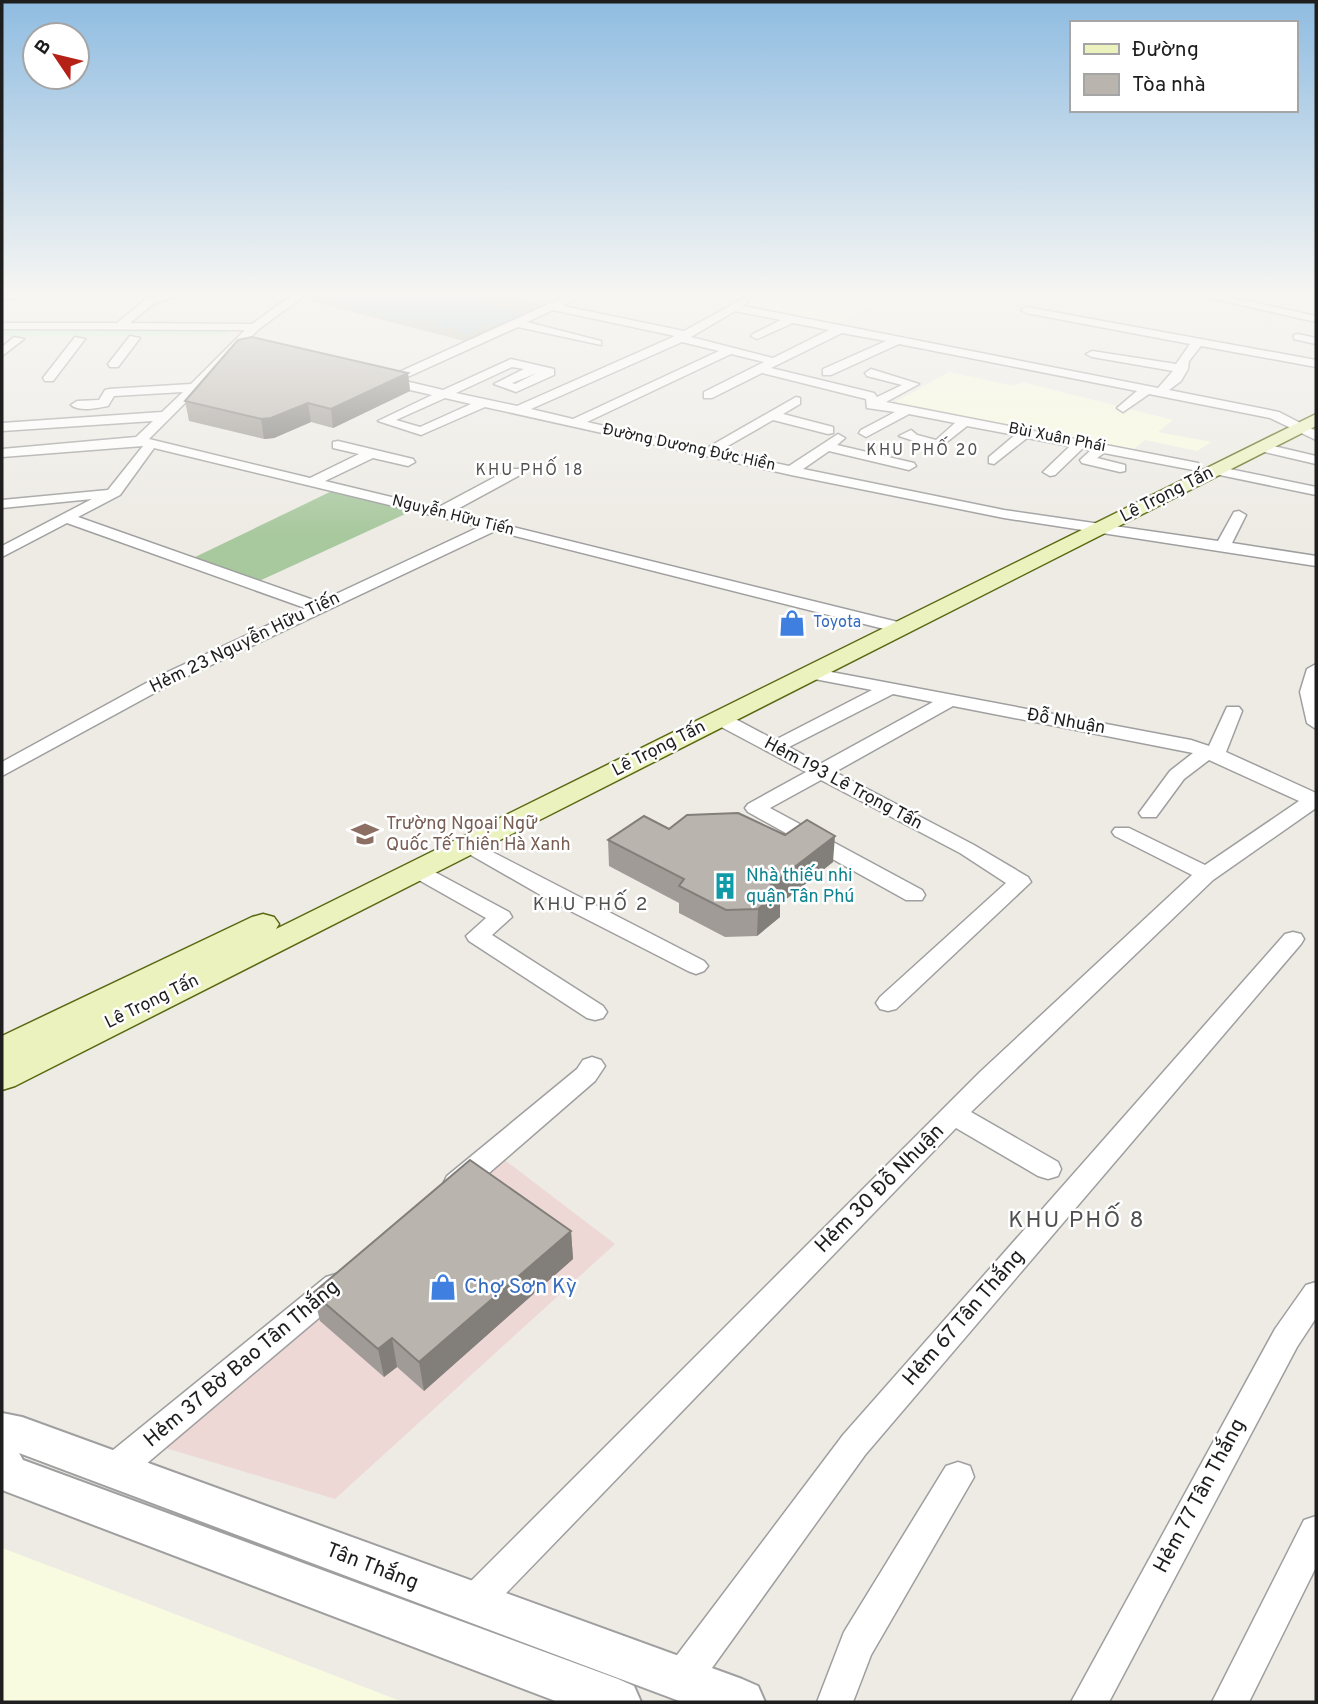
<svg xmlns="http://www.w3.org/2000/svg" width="1318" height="1704" viewBox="0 0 1318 1704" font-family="Overpass,sans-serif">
	<rect width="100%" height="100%" fill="#eeebe5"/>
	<path fill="#edd8d6" d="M 493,1151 L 615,1244 L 335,1499 L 139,1440 Z"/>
	<path fill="#f9fbe0" d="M 758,296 L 889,296 L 834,325 L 740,306 Z
		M 949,372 L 1014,386 L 1022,382 L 1173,420 L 1158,432 L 1211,442 L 1197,451 L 1145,440 L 1130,452 L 890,405 Z
		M 2,1548 L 84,1579 L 403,1702 L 2,1702 Z"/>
	<path fill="#c0c1b1" d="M 317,296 L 503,296 L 548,305 L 468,342 L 310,301 Z"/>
	<path fill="#a8c89e" d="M 334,490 L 414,510 L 257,582 L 191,559 Z"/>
	<path fill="#c6f3cd" d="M 2,329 L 233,329 L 227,335 L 2,336 Z"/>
	<path fill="#aac9d6" d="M 324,296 L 479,296 L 478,302 L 481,304 L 514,311 L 518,316 L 499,325 L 485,324 L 465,335 L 457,327 L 440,328 L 432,324 L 435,321 L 421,318 L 399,320 L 325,301 Z"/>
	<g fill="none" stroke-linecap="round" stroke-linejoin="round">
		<defs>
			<path id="minor" d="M 2,296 L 16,296 L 16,297 L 2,300 Z
				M 157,296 L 176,296 L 153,304 L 130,323 L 252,324 L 291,296 L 304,296 L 259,329 L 149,439 L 310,478 L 359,454 L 333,448 L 333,442 L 338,441 L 413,459 L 415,462 L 408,466 L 373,458 L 325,481 L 437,508 L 510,469 L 520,469 L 520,475 L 452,512 L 906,624 L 908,628 L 900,633 L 495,531 L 171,684 L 2,776 L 2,762 L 159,676 L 305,608 L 67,523 L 2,557 L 2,546 L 92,499 L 2,508 L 2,500 L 108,490 L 143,446 L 2,457 L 2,449 L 136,437 L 153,421 L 2,431 L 2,423 L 162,412 L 183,392 L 114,396 L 108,406 C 98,408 79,412 71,405 L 77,401 L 99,400 L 105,390 L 109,389 L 191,384 L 245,330 L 2,329 L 2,323 L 117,323 L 145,300 ZM 154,448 L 439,517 L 479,527 L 319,602 L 78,517 L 120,495 Z
				M 566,296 L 579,297 L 563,306 L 684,331 L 744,298 L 749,301 L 743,306 L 1158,388 L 1173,371 L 1092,357 L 1086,354 L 1092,351 L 1176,364 L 1190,344 L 1026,313 L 1021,310 L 1026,307 L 1316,360 L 1316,367 L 1201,346 L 1189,361 L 1188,369 L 1181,381 L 1169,390 L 1279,412 L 1316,431 L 1316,440 L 1270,418 L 1149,394 L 1123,412 L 1117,408 L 1137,391 L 899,344 L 831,375 L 823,375 L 823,369 L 886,341 L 842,333 L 771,368 L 874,393 L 877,397 L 902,385 L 867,376 L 865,373 L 871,369 L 919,384 L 886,402 L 1198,463 L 1200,466 L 1193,470 L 1104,453 L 1097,458 L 1125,465 L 1125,471 L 1120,472 L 1082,463 L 1080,460 L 1091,450 L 1083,448 L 1055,475 L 1050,476 L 1043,472 L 1070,446 L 1027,438 L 994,464 L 989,463 L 989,457 L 1015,435 L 967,426 L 938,449 L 899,436 L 911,430 L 917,435 L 936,440 L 955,423 L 909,414 L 866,437 L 859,433 L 861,430 L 895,412 L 867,408 L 866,399 L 762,373 L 712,398 L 704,398 L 704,392 L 764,362 L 731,354 L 587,422 L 705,449 L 796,397 L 800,398 L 800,404 L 783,414 L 833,427 L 833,433 L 828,434 L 773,420 L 719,451 L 789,466 L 838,434 L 845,438 L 837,445 L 914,463 L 916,466 L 909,470 L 829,451 L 803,469 L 1004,510 L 1218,541 L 1234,512 L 1239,511 L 1246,515 L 1232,543 L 1316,556 L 1316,566 L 1004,518 L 791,475 L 485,407 L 421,435 L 378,421 L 432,395 L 380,383 L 380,377 L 388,377 ZM 553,310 L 675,336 L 517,406 L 456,393 L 512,367 L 524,369 L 494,384 L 516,392 L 554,375 L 554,369 L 511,359 L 443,390 L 401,380 L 518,327 L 601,345 L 601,341 L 527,322 ZM 735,311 L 781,320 L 753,334 L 751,336 L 757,339 L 793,323 L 829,330 L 773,358 L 691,337 ZM 682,342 L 719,351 L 573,419 L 531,409 ZM 537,373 L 515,384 L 512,383 ZM 445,398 L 471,404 L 420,427 L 396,420 Z
				M 1202,296 L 1224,296 L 1316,316 L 1316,322 Z
				M 1298,334 L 1316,338 L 1316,344 L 1294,339 L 1294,335 Z
				M 130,336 L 140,338 L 118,367 L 110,367 L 108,364 Z
				M 14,337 L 24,339 L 2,356 L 2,347 Z
				M 75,337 L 85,339 L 53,381 L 45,381 L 43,378 Z
				M 1261,443 L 1316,456 L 1316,464 L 1256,450 L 1256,444 Z
				M 1215,466 L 1316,487 L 1316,495 L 1210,473 L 1208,470 Z
				M 1316,664 L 1316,729 L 1307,723 L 1300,692 L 1307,669 Z
				M 810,668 L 1191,740 L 1209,746 L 1227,707 L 1239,707 L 1242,711 L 1226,752 L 1316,793 L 1316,808 L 1213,880 L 971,1112 L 1058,1162 L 1061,1169 L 1058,1176 L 1048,1179 L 1038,1176 L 956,1128 L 484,1616 L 472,1622 L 460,1616 L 454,1604 L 460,1592 L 980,1072 L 1192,875 L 1115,836 L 1112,832 L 1115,828 L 1129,828 L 1205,865 L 1299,801 L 1209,760 L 1184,779 L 1156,817 L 1142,817 L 1139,813 L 1170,771 L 1193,753 L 953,706 L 835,772 L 974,845 L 1028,877 L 1031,882 L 896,1009 L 888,1011 L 880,1009 L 876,1003 L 880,997 L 1006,883 L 960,853 L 821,780 L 770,808 L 922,890 L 925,895 L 922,900 L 906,900 L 748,812 L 745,808 L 748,804 L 806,772 L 712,722 L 710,718 L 719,712 L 726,714 L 775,740 L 872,690 L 804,677 L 801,673 ZM 893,694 L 933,702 L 820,764 L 789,747 Z
				M 469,840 L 704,961 L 708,966 L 704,971 L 696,974 L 688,971 L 551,901 L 462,850 L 459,846 L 462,842 Z
				M 418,863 L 509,912 L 512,917 L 492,935 L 603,1006 L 607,1012 L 603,1018 L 595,1020 L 587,1018 L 469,941 L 466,936 L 486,918 L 410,875 L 407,870 L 410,865 Z
				M 1293,932 L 1301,934 L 1304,939 L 1301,944 L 865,1455 L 694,1693 L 681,1698 L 668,1693 L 663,1680 L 668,1667 L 843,1435 L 1285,934 Z
				M 592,1057 L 601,1060 L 605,1066 L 595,1081 L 467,1192 L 457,1195 L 447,1192 L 443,1184 L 447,1176 L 577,1069 L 583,1060 Z
				M 336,1274 L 346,1277 L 351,1286 L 346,1295 L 126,1481 L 114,1485 L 102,1481 L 98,1470 L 102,1459 L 326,1277 Z
				M 1316,1282 L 1316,1318 L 1297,1347 L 1109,1702 L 1071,1702 L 1275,1329 L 1306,1285 Z
				M 958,1462 L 970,1466 L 974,1477 L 871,1655 L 853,1702 L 817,1702 L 844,1632 L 946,1466 Z
				M 1316,1516 L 1316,1567 L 1249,1702 L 1212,1702 L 1304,1520 Z"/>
			<path id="tertiary" d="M 2,1413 L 22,1417 L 742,1679 L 758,1686 L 765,1702 L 682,1702 L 19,1453 L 23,1460 L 618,1679 L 634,1686 L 641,1702 L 558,1702 L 2,1490 Z"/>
			<path id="secondary" d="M 1316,414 L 1316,426 L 15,1086 L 2,1090 L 2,1036 L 252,917 L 263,914 L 274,917 L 279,924 L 276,929 Z"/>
		</defs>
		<use href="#minor" stroke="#9f9f9f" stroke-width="3"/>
		<use href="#tertiary" stroke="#9f9f9f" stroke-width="4"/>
		<use href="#secondary" stroke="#596811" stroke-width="3"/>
		<use href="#minor" fill="#fff" fill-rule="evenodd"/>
		<use href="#tertiary" fill="#fff" fill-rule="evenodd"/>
		<use href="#secondary" fill="#ecf2be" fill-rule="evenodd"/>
	</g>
	<path fill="#a09b96" d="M 408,373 L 410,391 L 333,428 L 311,422 L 274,438 L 264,439 L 189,421 L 185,401 Z
		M 669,829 L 833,862 L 780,904 L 780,917 L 757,936 L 725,937 L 679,913 L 679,903 L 609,866 L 608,840 Z
		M 571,1231 L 573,1259 L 424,1391 L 397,1367 L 384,1377 L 320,1321 L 313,1293 Z"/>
	<path fill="#827e7a" d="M 408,373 L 410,391 L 333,428 L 331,409 Z
		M 308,403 L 311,422 L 274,438 L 264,439 L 261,419 Z
		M 835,836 L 833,862 L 780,904 L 780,917 L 757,936 L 758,909 L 771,885 Z
		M 571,1231 L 573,1259 L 424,1391 L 419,1362 Z
		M 392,1338 L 397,1367 L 384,1377 L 378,1349 Z"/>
	<path fill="#bab4ae" stroke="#827e7a" stroke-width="2" d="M 252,337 L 408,373 L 331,409 L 308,403 L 271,418 L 261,419 L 185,401 L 238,340 Z
		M 738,813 L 785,835 L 807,820 L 835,836 L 771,885 L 781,890 L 758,909 L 726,910 L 679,886 L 684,879 L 608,840 L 644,816 L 669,829 L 687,815 Z
		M 470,1160 L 571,1231 L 419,1362 L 392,1338 L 378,1349 L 313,1293 Z"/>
	<linearGradient id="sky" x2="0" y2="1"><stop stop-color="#8fbce1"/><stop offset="0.55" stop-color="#f7f6f3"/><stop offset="1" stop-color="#f7f6f3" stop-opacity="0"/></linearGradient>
	<rect width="1318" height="535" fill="url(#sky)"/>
	<defs>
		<symbol id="shop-bare" viewBox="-9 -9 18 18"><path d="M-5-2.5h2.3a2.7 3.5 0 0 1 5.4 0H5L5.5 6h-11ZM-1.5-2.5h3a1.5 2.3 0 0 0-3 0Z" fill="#3f7fe0" stroke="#fff" stroke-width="2.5" paint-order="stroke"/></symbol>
		<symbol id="school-bare" viewBox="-9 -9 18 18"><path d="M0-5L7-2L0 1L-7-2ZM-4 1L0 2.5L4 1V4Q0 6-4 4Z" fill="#8d6e63" stroke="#fff" stroke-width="2.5" paint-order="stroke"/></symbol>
		<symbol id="building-bare" viewBox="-9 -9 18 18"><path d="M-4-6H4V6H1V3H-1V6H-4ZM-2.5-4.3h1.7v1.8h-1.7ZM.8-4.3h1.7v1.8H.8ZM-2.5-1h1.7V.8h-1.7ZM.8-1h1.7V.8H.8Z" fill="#0f9aa8" stroke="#fff" stroke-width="2.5" paint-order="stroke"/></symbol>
	</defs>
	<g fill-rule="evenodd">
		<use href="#shop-bare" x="773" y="604" width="38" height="38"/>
		<use href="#school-bare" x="346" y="815" width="38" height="38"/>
		<use href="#building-bare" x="706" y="867" width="38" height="38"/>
		<use href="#shop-bare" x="424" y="1268" width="38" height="38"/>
	</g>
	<g text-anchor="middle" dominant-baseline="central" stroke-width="5" stroke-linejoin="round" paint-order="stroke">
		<g font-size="16" fill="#1e1e1e" stroke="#fff">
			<text transform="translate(1057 438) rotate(11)">Bùi Xuân Phái</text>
			<text transform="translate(689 448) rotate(12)">Đường Dương Đức Hiền</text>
			<text transform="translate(453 516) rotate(14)">Nguyễn Hữu Tiến</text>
		</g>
		<g font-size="16" letter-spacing="2" fill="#515151" stroke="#fff">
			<text x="923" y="451">KHU PHỐ 20</text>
			<text x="530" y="471">KHU PHỐ 18</text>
		</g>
		<g font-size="16" fill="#366cbe" stroke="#fff" text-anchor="start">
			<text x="813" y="623">Toyota</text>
		</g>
		<g font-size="18" fill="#1e1e1e" stroke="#fff">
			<text transform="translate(1167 495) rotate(-27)">Lê Trọng Tấn</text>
			<text transform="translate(245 643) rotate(-26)">Hẻm 23 Nguyễn Hữu Tiến</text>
			<text transform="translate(1066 722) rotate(10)">Đỗ Nhuận</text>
			<text transform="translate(659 749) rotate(-27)">Lê Trọng Tấn</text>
			<text transform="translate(843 784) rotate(28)">Hẻm 193 Lê Trọng Tấn</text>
			<text transform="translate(152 1002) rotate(-26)">Lê Trọng Tấn</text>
		</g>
		<g font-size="18" fill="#785e54" stroke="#fff" text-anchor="start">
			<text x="386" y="824">Trường Ngoại Ngữ<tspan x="386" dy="21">Quốc Tế Thiên Hà Xanh</tspan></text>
		</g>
		<g font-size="18" fill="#0d838f" stroke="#fff" text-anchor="start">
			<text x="746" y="876">Nhà thiếu nhi<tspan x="746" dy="21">quận Tân Phú</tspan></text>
		</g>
		<g font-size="19" letter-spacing="2" fill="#515151" stroke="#fff">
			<text x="591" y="905">KHU PHỐ 2</text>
		</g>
		<g font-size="21" fill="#1e1e1e" stroke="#fff">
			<text transform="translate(880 1189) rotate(-45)">Hẻm 30 Đỗ Nhuận</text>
			<text transform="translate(964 1318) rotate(-49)">Hẻm 67 Tân Thắng</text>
			<text transform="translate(242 1364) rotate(-40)">Hẻm 37 Bờ Bao Tân Thắng</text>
			<text transform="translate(1200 1496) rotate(-62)">Hẻm 77 Tân Thắng</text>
			<text transform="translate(372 1567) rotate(21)">Tân Thắng</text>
		</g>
		<g font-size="21" fill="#366cbe" stroke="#fff" text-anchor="start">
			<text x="464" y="1287">Chợ Sơn Kỳ</text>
		</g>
		<g font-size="23" letter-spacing="2" fill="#515151" stroke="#fff">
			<text x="1077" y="1221">KHU PHỐ 8</text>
		</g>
	</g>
	<rect width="1318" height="1704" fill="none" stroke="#1e1e1e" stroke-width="7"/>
	<rect x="1070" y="21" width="228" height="91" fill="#ffffff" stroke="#a5a5a5" stroke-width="2"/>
	<rect x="1084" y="44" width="35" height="10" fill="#ecf2be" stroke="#a5a5a5" stroke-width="2"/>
	<text x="1132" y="56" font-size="21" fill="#1e1e1e">Đường</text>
	<rect x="1084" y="74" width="35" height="21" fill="#bab4ae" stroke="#a5a5a5" stroke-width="2"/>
	<text x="1132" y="91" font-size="21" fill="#1e1e1e">Tòa nhà</text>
	<g transform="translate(56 56) rotate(305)"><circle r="33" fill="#ffffff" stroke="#a5a5a5" stroke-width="2"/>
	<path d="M0-5L12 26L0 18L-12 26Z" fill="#b52117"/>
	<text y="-10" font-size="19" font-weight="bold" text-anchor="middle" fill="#1e1e1e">B</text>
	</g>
</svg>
